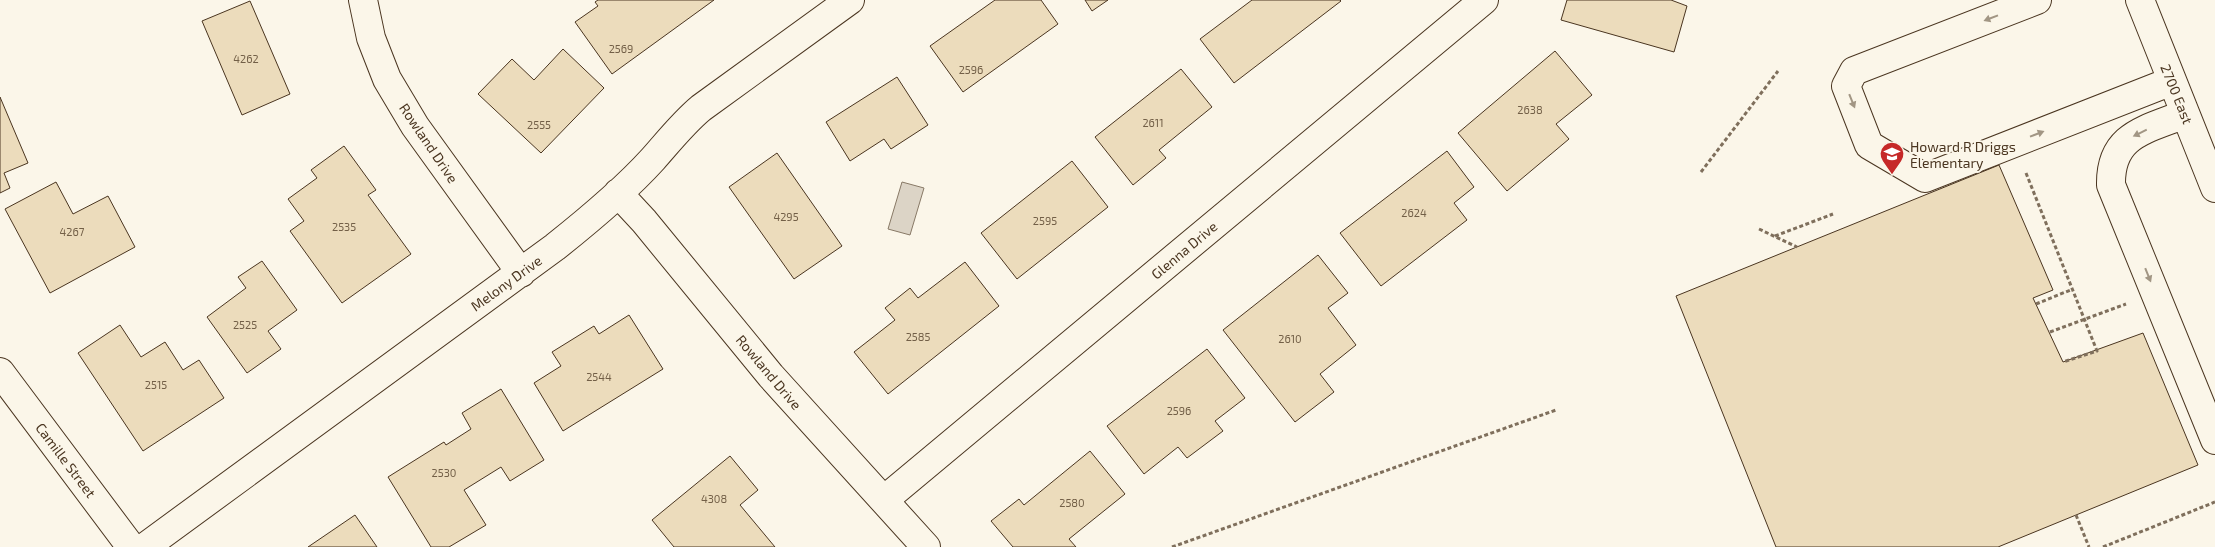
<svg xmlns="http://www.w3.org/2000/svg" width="2215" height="547" viewBox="0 0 2215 547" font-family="'Exo 2',sans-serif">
	<rect width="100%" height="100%" fill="#fbf6e9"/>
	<path fill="#dcd4c6" stroke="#887966" d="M 902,182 L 924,188 L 910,235 L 888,229 Z"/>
	<path fill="#ecdcbc" stroke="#4a3520" d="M 598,0 L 714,0 L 612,74 L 575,22 L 598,6 L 595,2 Z
		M 995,0 L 1041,0 L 1058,24 L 963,92 L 930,46 Z
		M 1085,0 L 1108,0 L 1092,11 Z
		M 1252,0 L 1340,0 L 1341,1 L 1234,83 L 1200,39 Z
		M 1567,0 L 1671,0 L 1687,6 L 1674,52 L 1561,20 Z
		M 250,1 L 290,94 L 242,115 L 202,21 Z
		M 563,49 L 604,88 L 541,153 L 478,94 L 512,59 L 534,80 Z
		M 1555,51 L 1592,95 L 1556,124 L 1569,139 L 1507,191 L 1458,133 Z
		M 1181,69 L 1212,107 L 1159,150 L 1166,158 L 1133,185 L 1095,137 Z
		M 897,77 L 928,125 L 891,149 L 884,139 L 850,161 L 826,122 Z
		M 0,97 L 28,163 L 4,173 L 10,188 L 0,193 Z
		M 344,146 L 376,190 L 368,195 L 411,254 L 342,303 L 290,231 L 304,221 L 288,199 L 317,178 L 311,170 Z
		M 1447,151 L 1474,187 L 1454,203 L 1467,220 L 1381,286 L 1340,233 Z
		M 777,153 L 842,246 L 794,279 L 729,187 Z
		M 1072,161 L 1108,207 L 1017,279 L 981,233 Z
		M 1999,165 L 2053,290 L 2033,298 L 2063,362 L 2143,333 L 2198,465 L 1998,547 L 1776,547 L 1676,296 Z
		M 56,182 L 73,214 L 108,196 L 135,247 L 50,293 L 5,209 Z
		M 1318,255 L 1348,293 L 1328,308 L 1356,345 L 1320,374 L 1334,392 L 1295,422 L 1223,330 Z
		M 262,261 L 297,310 L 268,331 L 281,349 L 247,373 L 207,317 L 246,288 L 238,277 Z
		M 965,262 L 999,306 L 888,394 L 854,352 L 895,320 L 885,308 L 910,288 L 918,298 Z
		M 629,315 L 663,369 L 563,431 L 534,383 L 561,366 L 552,352 L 594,326 L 599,334 Z
		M 120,325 L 141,357 L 165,342 L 183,370 L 199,360 L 224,398 L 143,451 L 78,353 Z
		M 1207,349 L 1245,398 L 1215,421 L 1223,431 L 1187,458 L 1178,447 L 1144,474 L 1107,426 Z
		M 501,389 L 544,460 L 510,481 L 501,467 L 464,490 L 486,525 L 449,547 L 431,547 L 388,477 L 444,442 L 446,445 L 471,429 L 462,413 Z
		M 1090,451 L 1125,494 L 1069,539 L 1076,547 L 1013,547 L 991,521 L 1019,499 L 1024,505 Z
		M 730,456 L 758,490 L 740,505 L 775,547 L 674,547 L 652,520 Z
		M 355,515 L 377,547 L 308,547 Z"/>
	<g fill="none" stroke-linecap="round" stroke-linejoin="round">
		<defs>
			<path id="minor" d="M 363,0 L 371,38 L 387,79 L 415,126 L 521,273
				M 2037,0 L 1854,71 L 1846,86 L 1869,145 L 1925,178 L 2172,81
				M 2140,0 L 2215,188
				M 2185,114 C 2146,130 2110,134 2111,185 L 2215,440
				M 618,193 L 644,221 L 771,376 L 926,547
				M 0,372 L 131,547
				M 884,500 L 1484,0
				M 145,547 L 555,247 C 589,220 624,191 653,159 C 669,141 683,123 701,108 L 850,0"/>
		</defs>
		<use href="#minor" stroke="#4a3520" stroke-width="30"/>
		<path stroke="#7f6f5c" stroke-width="3" stroke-dasharray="4 2.5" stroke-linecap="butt" d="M 1701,172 L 1778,71
			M 2026,173 L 2097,351 L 2063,362
			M 1759,229 L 1797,247
			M 1775,236 L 1833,214
			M 2036,304 L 2073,289
			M 2050,332 L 2126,304
			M 2076,515 L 2089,547
			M 1172,547 L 1556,410
			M 2103,547 L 2215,502"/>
		<use href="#minor" stroke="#fbf6e9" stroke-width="28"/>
	</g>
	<defs><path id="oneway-solid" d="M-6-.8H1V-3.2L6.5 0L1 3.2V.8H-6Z" transform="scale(1.25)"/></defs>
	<g fill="#a29684">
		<use href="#oneway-solid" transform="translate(1991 18) rotate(159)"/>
		<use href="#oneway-solid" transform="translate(1852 101) rotate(68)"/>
		<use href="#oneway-solid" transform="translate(2140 133) rotate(154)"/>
		<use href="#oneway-solid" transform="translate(2037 134) rotate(-21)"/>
		<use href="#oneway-solid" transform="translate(2148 275) rotate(68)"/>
	</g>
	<defs>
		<symbol id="school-pin" viewBox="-11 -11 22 30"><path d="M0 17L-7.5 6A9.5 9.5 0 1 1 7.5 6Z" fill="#c62828" stroke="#fbf6e9"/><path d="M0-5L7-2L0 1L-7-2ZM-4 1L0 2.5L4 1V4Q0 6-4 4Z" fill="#fff"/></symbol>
	</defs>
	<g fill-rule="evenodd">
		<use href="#school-pin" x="1878" y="140" width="28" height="38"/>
	</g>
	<g text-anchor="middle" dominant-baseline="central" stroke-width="4" stroke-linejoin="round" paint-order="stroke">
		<g font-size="11" fill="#725f47">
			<text x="621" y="48">2569</text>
			<text x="246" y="58">4262</text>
			<text x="971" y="69">2596</text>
			<text x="1530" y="109">2638</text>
			<text x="1153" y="122">2611</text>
			<text x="539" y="124">2555</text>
			<text x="1414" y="212">2624</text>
			<text x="786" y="216">4295</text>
			<text x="1045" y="220">2595</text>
			<text x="344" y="226">2535</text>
			<text x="72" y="231">4267</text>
			<text x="245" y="324">2525</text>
			<text x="918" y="336">2585</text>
			<text x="1290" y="338">2610</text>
			<text x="599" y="376">2544</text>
			<text x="156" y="384">2515</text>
			<text x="1179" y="410">2596</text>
			<text x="444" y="472">2530</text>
			<text x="714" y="498">4308</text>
			<text x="1072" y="502">2580</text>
		</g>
		<g font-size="14" fill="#4a3520" stroke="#fbf6e9">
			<text transform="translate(2177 94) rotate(68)">2700 East</text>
			<text transform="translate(429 143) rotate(56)">Rowland Drive</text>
			<text transform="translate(1184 250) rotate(-40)">Glenna Drive</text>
			<text transform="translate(506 283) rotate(-36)">Melony Drive</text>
			<text transform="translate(769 372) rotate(50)">Rowland Drive</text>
			<text transform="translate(66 460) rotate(53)">Camille Street</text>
		</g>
		<g font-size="14" fill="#4a3520" stroke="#fbf6e9" text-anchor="start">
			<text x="1910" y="146">Howard R Driggs<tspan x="1910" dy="16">Elementary</tspan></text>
		</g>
	</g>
</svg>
